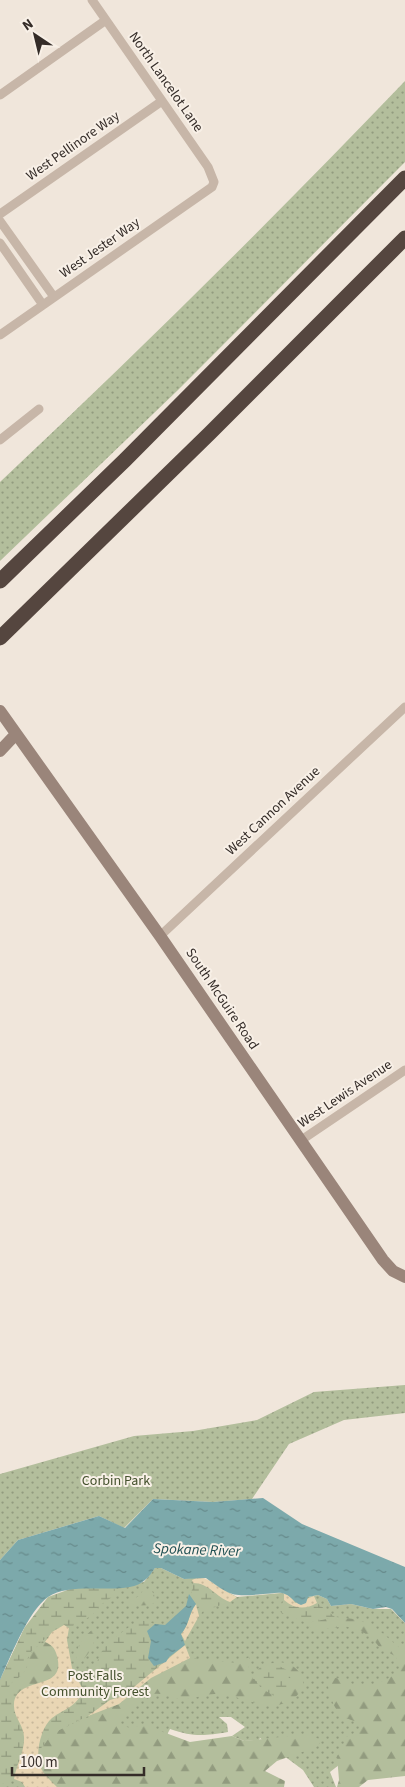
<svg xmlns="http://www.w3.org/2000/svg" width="405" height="1787" viewBox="0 0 405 1787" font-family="'Source Sans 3',sans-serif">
	<defs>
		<pattern id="grass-dots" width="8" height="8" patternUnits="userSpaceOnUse" patternTransform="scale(1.25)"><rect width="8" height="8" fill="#b3be9c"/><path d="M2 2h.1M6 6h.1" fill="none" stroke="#929b7f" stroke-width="1.8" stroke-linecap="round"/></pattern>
		<pattern id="forest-firs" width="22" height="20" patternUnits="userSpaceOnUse" patternTransform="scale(1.25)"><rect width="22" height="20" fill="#b3be9c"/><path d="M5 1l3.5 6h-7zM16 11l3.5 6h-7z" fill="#929b7f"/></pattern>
		<pattern id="wetland-marsh" width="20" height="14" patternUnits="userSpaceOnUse" patternTransform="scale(1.25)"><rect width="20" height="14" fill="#b3be9c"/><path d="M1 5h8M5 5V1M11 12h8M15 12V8" fill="none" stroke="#929b7f"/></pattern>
		<pattern id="sand-dots" width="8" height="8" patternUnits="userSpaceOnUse" patternTransform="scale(1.25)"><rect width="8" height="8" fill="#e9d6b4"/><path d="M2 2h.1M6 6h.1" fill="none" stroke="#c8b89b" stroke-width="1.8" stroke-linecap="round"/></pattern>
		<pattern id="water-ripples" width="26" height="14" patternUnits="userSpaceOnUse" patternTransform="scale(1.25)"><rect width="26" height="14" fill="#7ca9ab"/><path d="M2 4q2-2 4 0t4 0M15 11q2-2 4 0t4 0" fill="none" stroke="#668a8b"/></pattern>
	</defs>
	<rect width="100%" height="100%" fill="#f0e6db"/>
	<path fill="url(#grass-dots)" d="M 405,81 L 405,162 L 178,390 L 0,561 L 0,482 C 138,352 274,218 405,81 Z
		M 405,1385 L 405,1413 L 344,1420 L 289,1444 L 252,1499 L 213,1502 L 153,1499 L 124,1528 L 99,1516 L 18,1540 L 0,1560 L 0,1474 L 134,1436 L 193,1431 L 257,1420 L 314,1392 Z
		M 155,1568 L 161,1568 L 184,1579 L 199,1577 L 237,1597 L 281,1593 L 308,1597 L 318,1595 L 327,1599 L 331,1606 L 351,1604 L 373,1609 L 391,1609 L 405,1623 L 405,1713 L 330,1772 L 336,1787 L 314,1787 L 303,1770 L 260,1738 L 259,1740 L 244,1741 L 232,1736 L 245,1727 L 231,1717 L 219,1717 L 227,1724 L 228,1732 C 204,1736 193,1737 170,1729 L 140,1787 L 0,1787 L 0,1680 L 25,1627 L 106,1589 L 144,1582 Z"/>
	<path fill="url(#forest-firs)" d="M 144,1589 L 150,1589 L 154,1594 L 155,1602 L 151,1605 L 130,1606 L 128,1602 L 139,1596 Z
		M 335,1617 C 373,1619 377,1630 405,1652 L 405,1776 L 368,1780 L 359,1787 L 337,1787 L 339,1780 L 337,1756 L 344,1748 L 346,1737 L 359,1731 L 360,1723 C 336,1716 334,1709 328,1686 L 332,1678 C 344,1677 349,1684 359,1686 C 372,1687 392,1678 401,1670 L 401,1665 L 395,1656 L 380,1648 L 372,1638 L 361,1631 L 345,1626 L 313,1631 L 307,1623 Z
		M 94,1629 L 97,1636 L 88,1654 L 78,1666 C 72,1652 82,1636 94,1629 Z
		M 45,1642 C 52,1645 55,1649 57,1656 C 64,1684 33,1680 18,1694 L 11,1692 L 9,1687 C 12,1680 18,1679 23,1673 C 34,1660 23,1652 45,1642 Z
		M 250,1657 L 248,1665 L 253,1679 L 287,1670 L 273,1663 C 294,1658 316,1682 294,1698 C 269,1716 244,1695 217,1694 C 206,1693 195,1699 183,1699 C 177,1700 171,1696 165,1695 C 144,1689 132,1707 118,1720 L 118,1724 L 130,1728 L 150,1723 L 155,1729 L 190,1742 L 232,1736 L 244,1741 L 307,1734 L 319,1739 L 320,1743 L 316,1747 L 277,1761 L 265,1771 L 285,1781 L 284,1787 L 57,1787 L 39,1765 L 38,1752 L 49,1738 L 59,1730 L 119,1704 L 151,1678 L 190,1658 L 237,1663 Z"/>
	<path fill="url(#wetland-marsh)" d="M 193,1583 L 202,1583 L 213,1593 L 230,1602 L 203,1611 L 199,1616 L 196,1601 L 191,1595 Z
		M 73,1588 L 115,1588 L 115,1595 L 102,1604 L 91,1616 L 69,1628 L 64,1625 C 56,1630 33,1647 29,1655 C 26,1661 27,1669 23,1674 C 18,1679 12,1680 9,1687 L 11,1691 L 18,1694 C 10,1720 25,1722 24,1740 C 23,1753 16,1766 14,1779 L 0,1785 L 0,1680 L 25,1627 L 48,1597 Z
		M 284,1600 L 292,1607 L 317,1603 L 335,1617 L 307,1623 L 278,1611 Z
		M 140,1620 L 155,1624 L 147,1634 L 151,1641 L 147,1654 L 159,1665 L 166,1662 L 123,1696 L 110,1700 L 88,1716 L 59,1730 L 49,1738 L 38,1752 L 44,1727 L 51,1719 L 72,1707 L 83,1690 L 79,1680 C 98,1677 94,1660 105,1647 C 111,1640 131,1625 140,1620 Z
		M 273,1663 L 287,1670 L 293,1684 L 285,1692 L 274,1696 L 261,1688 L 252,1676 L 261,1666 Z"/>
	<path fill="url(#sand-dots)" d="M 199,1577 C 213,1579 223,1592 237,1597 L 230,1602 C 216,1597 209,1583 193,1583 L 192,1580 Z
		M 284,1594 L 290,1595 L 295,1603 L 314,1596 L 317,1603 C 305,1610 294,1609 284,1600 Z
		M 196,1604 L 199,1616 L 185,1641 L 181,1634 C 189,1625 189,1613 196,1604 Z
		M 64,1625 L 69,1628 L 67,1640 L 72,1668 L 83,1690 C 78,1706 64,1709 52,1718 C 41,1727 35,1753 40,1766 C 43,1774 51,1781 57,1787 L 25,1787 L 22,1782 L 14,1779 C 16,1766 25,1751 24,1737 C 24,1725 13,1717 14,1704 C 17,1674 67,1693 57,1656 C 55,1648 51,1644 45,1642 L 52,1632 Z
		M 185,1645 L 190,1658 L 151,1678 L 119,1704 L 88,1716 L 110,1700 L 123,1696 Z"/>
	<path fill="url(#water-ripples)" d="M 263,1498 L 302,1524 L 405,1567 L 405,1623 L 392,1609 L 386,1607 L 373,1609 L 351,1604 L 331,1606 L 327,1599 L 318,1595 L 308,1597 L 306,1603 L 301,1605 C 293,1602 291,1595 282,1593 C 276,1592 269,1594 263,1594 C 232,1597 231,1596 206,1578 L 184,1579 L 161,1568 L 155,1568 C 152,1572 149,1577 145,1580 C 127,1598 74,1579 48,1597 C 28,1611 10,1658 0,1680 L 0,1560 L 18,1540 L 99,1516 L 125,1528 L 153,1499 L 213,1502 Z
		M 189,1594 L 196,1604 C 188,1614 190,1624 181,1634 L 185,1645 L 169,1657 L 166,1662 L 154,1666 L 148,1658 L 151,1641 L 147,1631 L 155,1624 L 165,1625 L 186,1606 Z"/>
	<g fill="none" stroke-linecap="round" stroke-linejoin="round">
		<path stroke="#c7b6a8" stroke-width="9" d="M 0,95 L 106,20
			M 0,214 L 162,101
			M 0,221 L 54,297
			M 0,243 L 43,305
			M 0,335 L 212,187 L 214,182 L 208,167 L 92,0
			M 0,440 L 39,409
			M 160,936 L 405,707
			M 300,1141 L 405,1070"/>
		<path stroke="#9a857a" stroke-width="12" d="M 0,711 L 160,936 L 383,1260 L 393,1271 L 405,1277
			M 0,751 L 16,734"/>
		<path stroke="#55463f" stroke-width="15" d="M 0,581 L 125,460 L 405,178
			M 0,638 L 210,433 L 405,238"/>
	</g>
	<g text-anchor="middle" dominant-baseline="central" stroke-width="4" stroke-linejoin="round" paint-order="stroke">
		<g font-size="14" fill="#342c28" stroke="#f8f0e7">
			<text transform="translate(166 82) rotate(55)">North Lancelot Lane</text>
			<text transform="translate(73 146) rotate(-35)">West Pellinore Way</text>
			<text transform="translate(100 248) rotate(-35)">West Jester Way</text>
			<text transform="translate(273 811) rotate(-43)">West Cannon Avenue</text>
			<text transform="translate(222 999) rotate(56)">South McGuire Road</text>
			<text transform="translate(345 1094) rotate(-34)">West Lewis Avenue</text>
		</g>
		<g font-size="14" fill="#44512d" stroke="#f8f0e7">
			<text x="116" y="1481">Corbin Park</text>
			<text x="95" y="1676">Post Falls<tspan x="95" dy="16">Community Forest</tspan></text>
		</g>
		<g font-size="15" font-style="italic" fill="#205053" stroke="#f8f0e7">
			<text transform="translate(197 1550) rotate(2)">Spokane River</text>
		</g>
	</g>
	<g transform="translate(35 35) rotate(325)" stroke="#f8f0e7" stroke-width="4" paint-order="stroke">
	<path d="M0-4L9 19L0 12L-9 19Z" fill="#342c28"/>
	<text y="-8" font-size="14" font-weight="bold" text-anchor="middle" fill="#342c28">N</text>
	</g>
	<path d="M12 1767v8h132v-8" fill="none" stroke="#342c28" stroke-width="2.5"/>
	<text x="20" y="1767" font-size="15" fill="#342c28" stroke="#f8f0e7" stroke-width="4" paint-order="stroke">100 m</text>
</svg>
